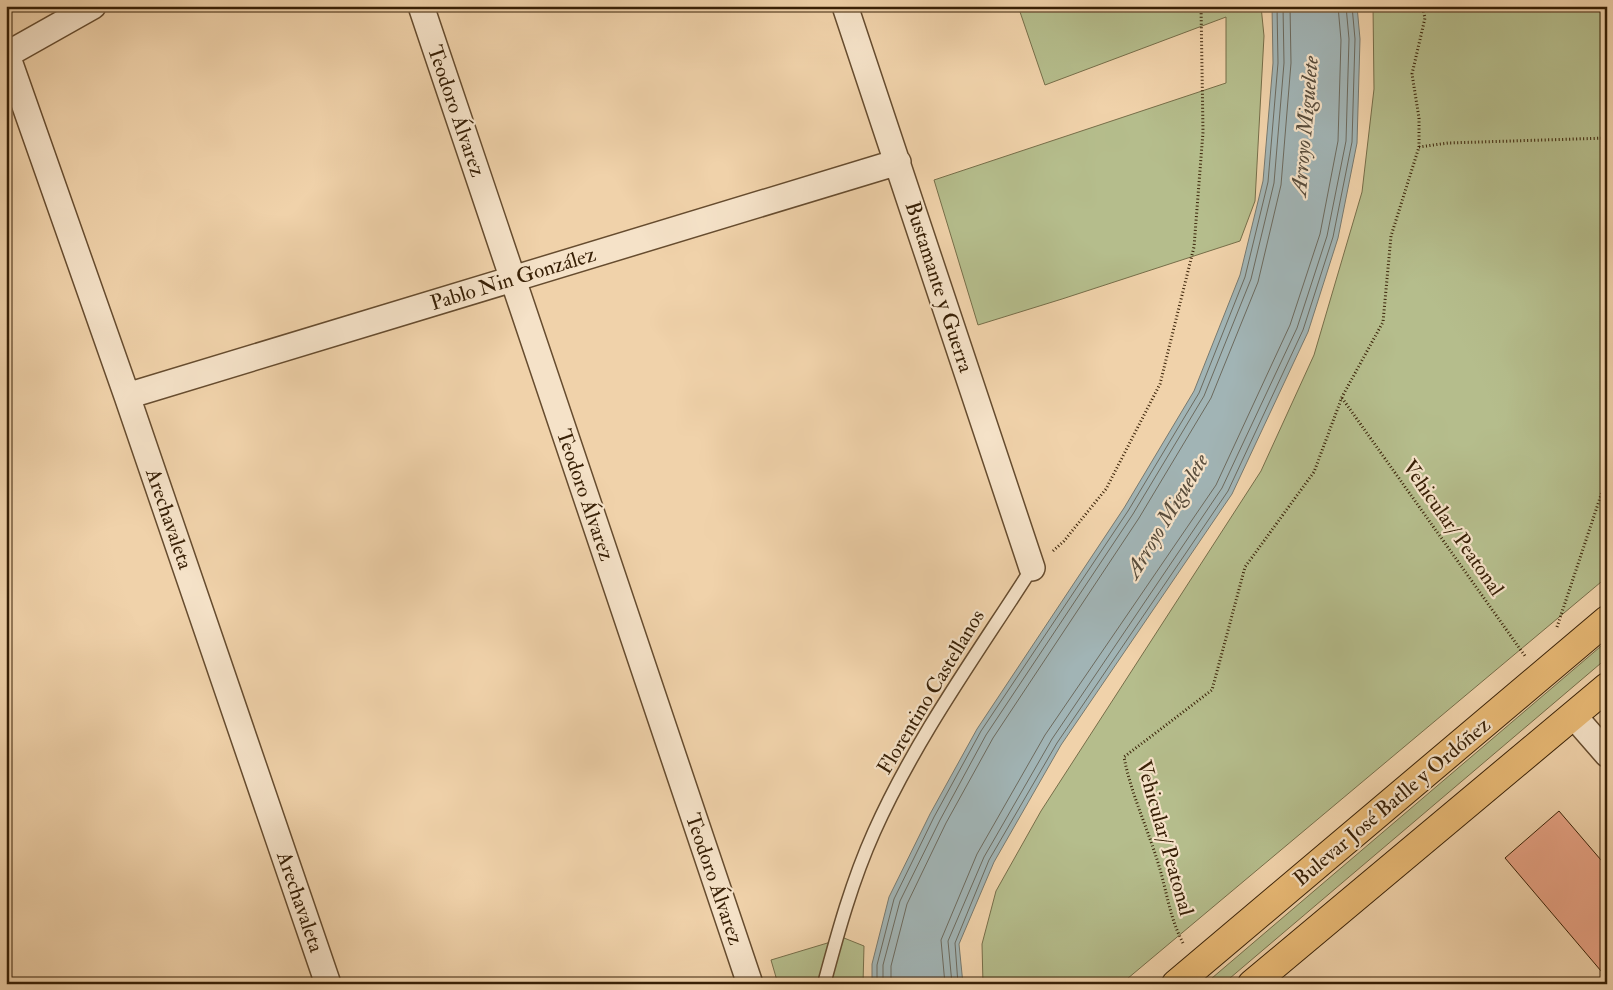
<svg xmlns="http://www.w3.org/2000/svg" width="1613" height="990" viewBox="0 0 1613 990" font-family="'IM FELL Double Pica',serif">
	<rect width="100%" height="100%" fill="#f0d2aa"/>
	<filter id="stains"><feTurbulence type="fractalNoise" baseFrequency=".004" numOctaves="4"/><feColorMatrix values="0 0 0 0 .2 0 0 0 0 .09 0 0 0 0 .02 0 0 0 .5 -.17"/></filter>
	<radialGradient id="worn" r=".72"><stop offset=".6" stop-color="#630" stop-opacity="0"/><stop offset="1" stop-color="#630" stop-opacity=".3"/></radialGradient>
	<path fill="#b5bd8c" stroke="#766e49" d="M 1018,6 L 1261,6 L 1264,36 L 1255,201 L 1240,241 L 1062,299 L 978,325 L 934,180 L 1226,83 L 1226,17 L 1045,85 Z
		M 1373,6 L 1607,6 L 1607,577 L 1121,984 L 983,984 L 982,944 L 996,891 L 1041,811 L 1261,471 L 1314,355 L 1362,192 L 1374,89 Z
		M 1607,641 L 1607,658 L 1223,984 L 1205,984 Z
		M 844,938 L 864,946 L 863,984 L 778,984 L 771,960 Z"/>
	<path fill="#a1b4b5" stroke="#77796f" d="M 1272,6 L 1357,6 L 1360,39 L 1357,143 L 1338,238 L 1308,332 L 1232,494 L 1061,745 L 994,862 L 959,944 L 963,984 L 872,984 L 872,964 L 889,897 L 930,814 L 977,729 L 1124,508 L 1194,391 L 1240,275 L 1263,181 L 1273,63 Z"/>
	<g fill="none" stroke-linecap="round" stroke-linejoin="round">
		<path stroke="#6c6a5e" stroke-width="1" d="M 877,984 L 877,965 L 894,899 L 934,817 L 981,731 L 1128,511 L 1199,393 L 1245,277 L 1268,182 L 1278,63 L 1277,6
			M 883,984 L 883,965 L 900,901 L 940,820 L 986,735 L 1133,514 L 1204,396 L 1251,279 L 1274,183 L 1284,63 L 1283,6
			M 891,984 L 891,966 L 907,904 L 946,823 L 993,738 L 1139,518 L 1211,398 L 1258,282 L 1281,185 L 1291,63 L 1290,6
			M 945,984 L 941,940 L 977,854 L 1045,735 L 1216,485 L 1290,325 L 1320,234 L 1338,141 L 1341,40 L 1338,6
			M 952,984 L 948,941 L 984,857 L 1052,739 L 1222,488 L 1297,328 L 1327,236 L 1346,141 L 1349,39 L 1346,6
			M 958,984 L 955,943 L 989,860 L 1057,743 L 1228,491 L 1303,330 L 1333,237 L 1352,142 L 1355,39 L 1352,6"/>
	</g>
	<path fill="#e8a385" stroke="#382006" d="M 1559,811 L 1607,867 L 1607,978 L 1505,858 Z"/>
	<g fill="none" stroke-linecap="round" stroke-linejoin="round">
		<defs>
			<path id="lane" d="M 824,984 C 838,932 852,881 874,832 C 916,738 977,654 1032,568"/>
			<path id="street" d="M 421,6 L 750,984
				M 845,6 L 1032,568
				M 6,55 L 93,6
				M 7,55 L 127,396 L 328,984
				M 127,396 L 898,162
				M 1573,715 L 1607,754"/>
			<path id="primary" d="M 1176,984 L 1607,620
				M 1252,984 L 1607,687"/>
		</defs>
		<use href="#lane" stroke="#664c2f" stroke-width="15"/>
		<use href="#street" stroke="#664c2f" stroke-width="28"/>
		<use href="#primary" stroke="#382006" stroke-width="30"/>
		<path stroke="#382006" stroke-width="3" stroke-dasharray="1 2.5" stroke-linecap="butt" d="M 1419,147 L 1448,143 L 1607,138
			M 1342,398 L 1525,656
			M 1053,551 L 1064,541 L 1106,489 L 1160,384 L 1194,247 L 1203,132 L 1201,6
			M 1557,627 L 1607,477
			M 1183,943 C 1170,919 1167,892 1159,866 C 1148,829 1131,794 1124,757 L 1212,690 L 1245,567 L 1314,472 L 1342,397 L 1383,322 L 1391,236 L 1419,147 L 1419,118 L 1412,74 L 1425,18 L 1422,6"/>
		<use href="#lane" stroke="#f5e2c8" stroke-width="12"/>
		<use href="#street" stroke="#f5e2c8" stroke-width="25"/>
		<use href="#primary" stroke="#e8b975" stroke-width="28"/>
	</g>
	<g text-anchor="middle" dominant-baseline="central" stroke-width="4.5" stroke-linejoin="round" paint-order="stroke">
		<g font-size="21" fill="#382006" stroke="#f5e2c8">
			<text transform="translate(456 111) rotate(71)">Teodoro Álvarez</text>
			<text transform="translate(513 279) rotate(-17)">Pablo Nin González</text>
			<text transform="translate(939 287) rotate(72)">Bustamante y Guerra</text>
			<text transform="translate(585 495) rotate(71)">Teodoro Álvarez</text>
			<text transform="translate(169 519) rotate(71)">Arechavaleta</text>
			<text transform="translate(1453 528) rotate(55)">Vehicular/ Peatonal</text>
			<text transform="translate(931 692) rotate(-59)">Florentino Castellanos</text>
			<text transform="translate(1392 802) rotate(-40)">Bulevar José Batlle y Ordóñez</text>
			<text transform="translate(1165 838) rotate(74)">Vehicular/ Peatonal</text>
			<text transform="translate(714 879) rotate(71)">Teodoro Álvarez</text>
			<text transform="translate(300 902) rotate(71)">Arechavaleta</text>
		</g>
		<g font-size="22" font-style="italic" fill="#584c3b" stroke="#f5e2c8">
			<text transform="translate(1305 126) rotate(-85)">Arroyo Miguelete</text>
			<text transform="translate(1167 516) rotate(-59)">Arroyo Miguelete</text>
		</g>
	</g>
	<rect width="1613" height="990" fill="none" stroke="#f0d2aa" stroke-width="25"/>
	<rect x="8" y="8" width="1598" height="975" fill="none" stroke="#382006" stroke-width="2.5"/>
	<rect x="12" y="12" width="1588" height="965" fill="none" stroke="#382006"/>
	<rect width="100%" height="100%" filter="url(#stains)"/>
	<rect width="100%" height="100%" fill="url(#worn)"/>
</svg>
